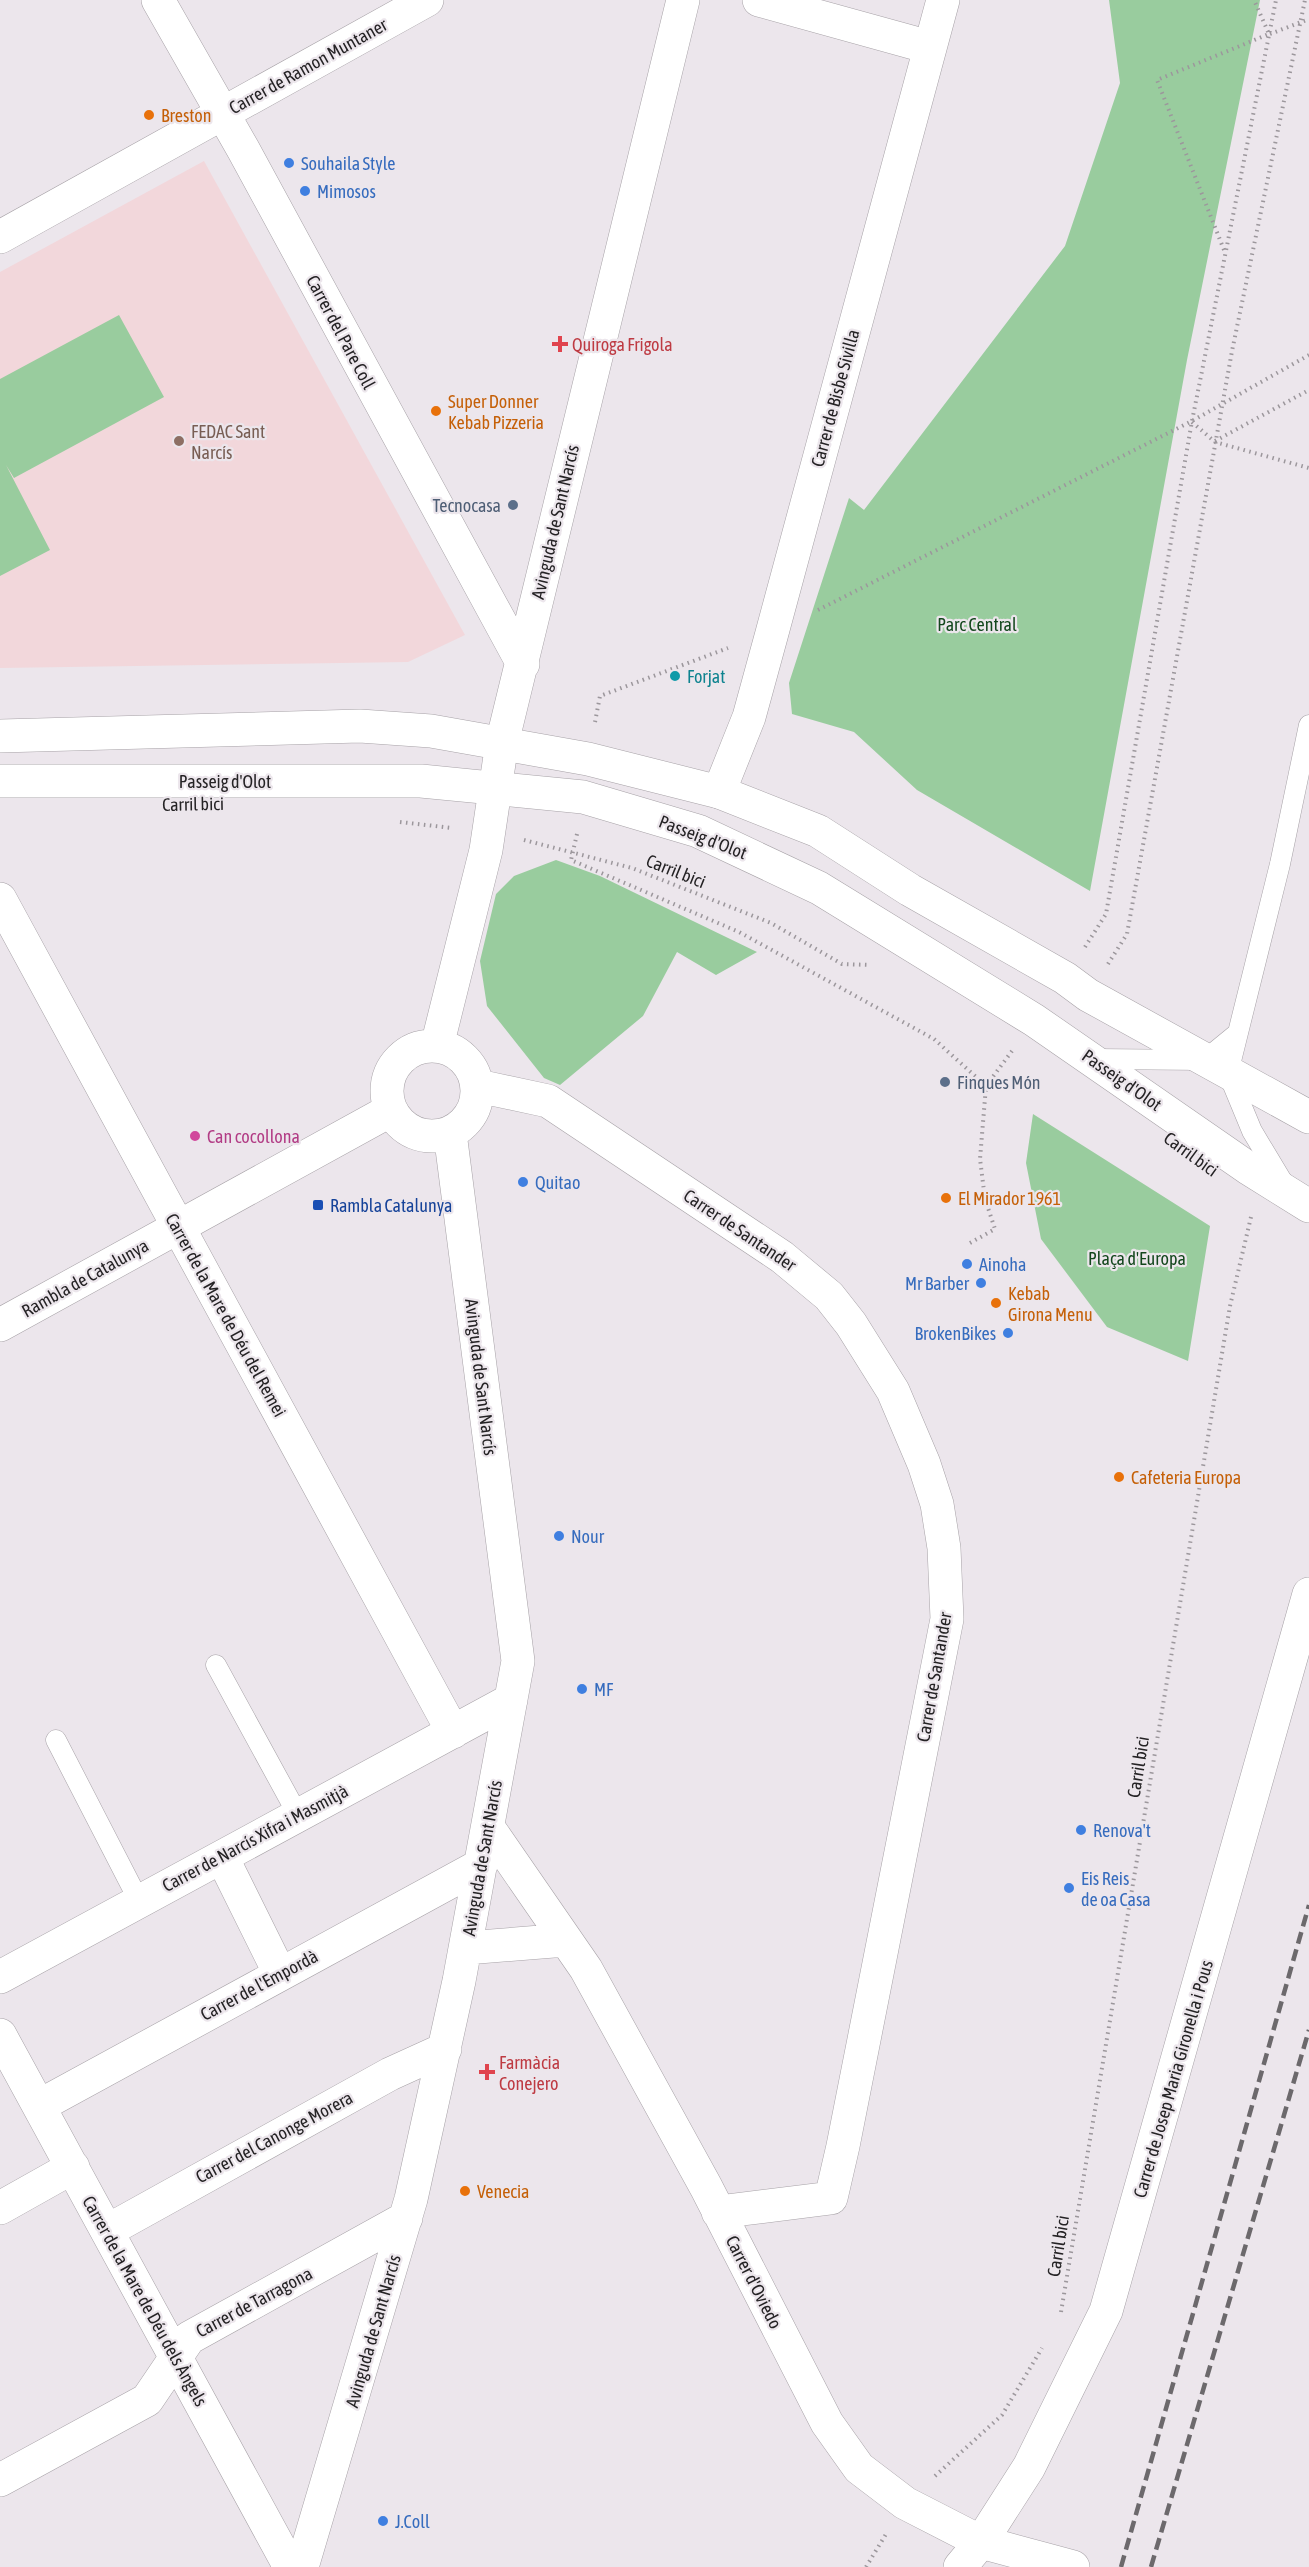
<svg xmlns="http://www.w3.org/2000/svg" width="1309" height="2567" viewBox="0 0 1309 2567" font-family="'Asap Condensed',sans-serif">
	<rect width="100%" height="100%" fill="#ece6ec"/>
	<path fill="#f2d7db" d="M 204,161 L 465,635 L 408,662 L 0,668 L 0,272 Z"/>
	<path fill="#99cc9e" d="M 1109,0 L 1260,0 L 1187,360 L 1090,891 L 917,790 L 854,732 L 792,714 L 789,683 L 849,498 L 864,510 L 1065,246 L 1120,83 Z
		M 119,315 L 164,397 L 14,478 L 6,465 L 50,550 L 0,576 L 0,379 Z
		M 556,860 L 600,876 L 757,952 L 716,975 L 677,952 L 643,1016 L 560,1085 L 544,1078 L 487,1006 L 480,961 L 496,894 L 514,876 Z
		M 1033,1114 L 1210,1226 L 1188,1361 L 1107,1327 L 1041,1239 L 1026,1163 Z"/>
	<g fill="none" stroke-linecap="round" stroke-linejoin="round">
		<defs>
			<path id="lane" d="M 1094,1059 L 1205,1060 L 1238,1033
				M 1285,1186 L 1252,1131 L 1228,1073 L 1280,864 L 1309,725
				M 216,1665 L 298,1815
				M 56,1740 L 139,1901"/>
			<path id="street" d="M 158,0 L 243,149 L 523,664
				M 759,0 L 929,47
				M 0,237 L 427,0
				M 719,792 L 749,717 L 772,633 L 943,0
				M 0,899 L 453,1732
				M387 1091a45 45 0 1 1 90 0a45 45 0 1 1-90 0Z
				M 437,1046 L 486,850 L 502,743 L 683,0
				M 478,1086 L 548,1101 L 782,1257 L 829,1296 L 851,1324 L 893,1391 L 924,1464 L 937,1504 L 944,1548 L 947,1619 L 843,2146 L 831,2198 L 718,2212
				M 0,1325 L 391,1110
				M 488,1827 L 586,1969 L 706,2187 L 827,2423 L 859,2468 L 905,2503 L 981,2542 L 1073,2567
				M 222,1857 L 280,1974
				M 466,1948 L 566,1940
				M 0,1977 L 511,1700
				M 0,2035 L 290,2567
				M 39,2106 L 481,1865
				M 0,2208 L 73,2167
				M 107,2231 L 390,2074 L 445,2049
				M 0,2480 L 147,2400 L 189,2338 L 406,2218
				M 981,2542 L 1029,2467 L 1106,2311 L 1309,1594
				M 302,2567 L 411,2199 L 459,1981 L 518,1661 L 450,1133"/>
			<path id="secondary" d="M 0,736 L 360,726 L 431,731 L 588,759 L 719,792 L 818,831 L 910,890 L 1065,978 L 1088,995 L 1309,1117
				M 0,781 L 421,781 L 583,797 L 698,831 L 819,888 L 1034,1020 L 1248,1168 L 1309,1206
				M 960,2567 L 981,2542"/>
		</defs>
		<use href="#lane" stroke="#a7a2a7" stroke-width="21"/>
		<use href="#street" stroke="#a7a2a7" stroke-width="34"/>
		<use href="#secondary" stroke="#a7a2a7" stroke-width="34"/>
		<path stroke="#9c979c" stroke-width="4" stroke-dasharray="1.5 4.5" stroke-linecap="butt" d="M 1270,34 L 1309,19
			M 1224,250 L 1157,80 L 1269,34 L 1254,0
			M 1192,422 L 1215,442 L 1309,468
			M 1215,441 L 1309,390
			M 818,610 L 1192,421 L 1309,355
			M 595,722 L 600,696 L 728,648
			M 400,822 L 452,828
			M 577,834 L 571,860 L 739,932 L 934,1039 L 986,1086
			M 524,840 L 632,868 L 771,923 L 842,964 L 870,965
			M 1085,947 L 1106,914 L 1192,421 L 1276,0
			M 1108,964 L 1127,934 L 1232,351 L 1305,0
			M 970,1243 L 995,1229 L 985,1199 L 980,1159 L 986,1086 L 1012,1051
			M 1061,2312 L 1230,1306 L 1251,1217
			M 935,2476 L 1002,2415 L 1042,2348
			M 866,2567 L 886,2534"/>
		<use href="#lane" stroke="#fff" stroke-width="20"/>
		<use href="#street" stroke="#fff" stroke-width="33"/>
		<use href="#secondary" stroke="#fff" stroke-width="33"/>
		<path stroke="#6c696c" stroke-width="4.5" stroke-dasharray="12 6" stroke-linecap="butt" d="M 1121,2567 L 1309,1905
			M 1151,2567 L 1309,2030"/>
	</g>
	<g fill="#e8710a" stroke="#ece6ec" stroke-width="2">
		<circle cx="149" cy="115" r="6"/>
		<circle cx="436" cy="411" r="6"/>
		<circle cx="946" cy="1198" r="6"/>
		<circle cx="996" cy="1303" r="6"/>
		<circle cx="1119" cy="1477" r="6"/>
		<circle cx="465" cy="2191" r="6"/>
	</g>
	<g fill="#3f7fe0" stroke="#ece6ec" stroke-width="2">
		<circle cx="289" cy="163" r="6"/>
		<circle cx="305" cy="191" r="6"/>
		<circle cx="523" cy="1182" r="6"/>
		<circle cx="967" cy="1264" r="6"/>
		<circle cx="981" cy="1283" r="6"/>
		<circle cx="1008" cy="1333" r="6"/>
		<circle cx="559" cy="1536" r="6"/>
		<circle cx="582" cy="1689" r="6"/>
		<circle cx="1081" cy="1830" r="6"/>
		<circle cx="1069" cy="1888" r="6"/>
		<circle cx="383" cy="2521" r="6"/>
	</g>
	<g fill="#e0444e" stroke="#ece6ec" stroke-width="2">
		<path d="M557 335h6v6h6v6h-6v6h-6v-6h-6v-6h6z"/>
		<path d="M484 2063h6v6h6v6h-6v6h-6v-6h-6v-6h6z"/>
	</g>
	<circle fill="#8d6e63" stroke="#ece6ec" stroke-width="2" cx="179" cy="441" r="6"/>
	<g fill="#5c6f8a" stroke="#ece6ec" stroke-width="2">
		<circle cx="513" cy="505" r="6"/>
		<circle cx="945" cy="1082" r="6"/>
	</g>
	<circle fill="#0f9aa8" stroke="#ece6ec" stroke-width="2" cx="675" cy="676" r="6"/>
	<circle fill="#d1479c" stroke="#ece6ec" stroke-width="2" cx="195" cy="1136" r="6"/>
	<rect fill="#1a4fb4" stroke="#ece6ec" stroke-width="2" x="312" y="1199" width="12" height="12" rx="3"/>
	<g text-anchor="middle" dominant-baseline="central" stroke-width="4.5" stroke-linejoin="round" paint-order="stroke">
		<g font-size="18" fill="#252325" stroke="#ece6ec">
			<text transform="translate(308 66) rotate(-29)">Carrer de Ramon Muntaner</text>
			<text transform="translate(341 332) rotate(62)">Carrer del Pare Coll</text>
			<text transform="translate(835 398) rotate(-75)">Carrer de Bisbe Sivilla</text>
			<text transform="translate(555 522) rotate(-77)">Avinguda de Sant Narcís</text>
			<text x="225" y="781">Passeig d'Olot</text>
			<text transform="translate(193 804) rotate(-1)">Carril bici</text>
			<text transform="translate(703 837) rotate(21)">Passeig d'Olot</text>
			<text transform="translate(676 871) rotate(22)">Carril bici</text>
			<text transform="translate(1122 1080) rotate(35)">Passeig d'Olot</text>
			<text transform="translate(1191 1154) rotate(36)">Carril bici</text>
			<text transform="translate(740 1230) rotate(34)">Carrer de Santander</text>
			<text transform="translate(85 1278) rotate(-29)">Rambla de Catalunya</text>
			<text transform="translate(226 1315) rotate(61)">Carrer de la Mare de Déu del Remei</text>
			<text transform="translate(481 1377) rotate(83)">Avinguda de Sant Narcís</text>
			<text transform="translate(934 1677) rotate(-80)">Carrer de Santander</text>
			<text transform="translate(1138 1767) rotate(-81)">Carril bici</text>
			<text transform="translate(255 1838) rotate(-28)">Carrer de Narcís Xifra i Masmitjà</text>
			<text transform="translate(482 1858) rotate(-80)">Avinguda de Sant Narcís</text>
			<text transform="translate(259 1985) rotate(-28)">Carrer de l'Empordà</text>
			<text transform="translate(1173 2079) rotate(-74)">Carrer de Josep Maria Gironella i Pous</text>
			<text transform="translate(274 2137) rotate(-28)">Carrer del Canonge Morera</text>
			<text transform="translate(1058 2246) rotate(-81)">Carril bici</text>
			<text transform="translate(754 2282) rotate(63)">Carrer d'Oviedo</text>
			<text transform="translate(145 2301) rotate(61)">Carrer de la Mare de Déu dels Àngels</text>
			<text transform="translate(254 2302) rotate(-28)">Carrer de Tarragona</text>
			<text transform="translate(373 2331) rotate(-74)">Avinguda de Sant Narcís</text>
		</g>
		<g font-size="18" fill="#c56008" stroke="#ece6ec" text-anchor="start">
			<text x="161" y="115">Breston</text>
			<text x="448" y="401">Super Donner<tspan x="448" dy="21">Kebab Pizzeria</tspan></text>
			<text x="958" y="1198">El Mirador 1961</text>
			<text x="1008" y="1293">Kebab<tspan x="1008" dy="21">Girona Menu</tspan></text>
			<text x="1131" y="1477">Cafeteria Europa</text>
			<text x="477" y="2191">Venecia</text>
		</g>
		<g font-size="18" fill="#366cbe" stroke="#ece6ec" text-anchor="start">
			<text x="301" y="163">Souhaila Style</text>
			<text x="317" y="191">Mimosos</text>
			<text x="535" y="1182">Quitao</text>
			<text x="979" y="1264">Ainoha</text>
			<text x="969" y="1283" text-anchor="end">Mr Barber</text>
			<text x="996" y="1333" text-anchor="end">BrokenBikes</text>
			<text x="571" y="1536">Nour</text>
			<text x="594" y="1689">MF</text>
			<text x="1093" y="1830">Renova't</text>
			<text x="1081" y="1878">Eis Reis<tspan x="1081" dy="21">de oa Casa</tspan></text>
			<text x="395" y="2521">J.Coll</text>
		</g>
		<g font-size="18" fill="#be3a42" stroke="#ece6ec" text-anchor="start">
			<text x="572" y="344">Quiroga Frigola</text>
			<text x="499" y="2062">Farmàcia<tspan x="499" dy="21">Conejero</tspan></text>
		</g>
		<g font-size="18" fill="#785e54" stroke="#ece6ec" text-anchor="start">
			<text x="191" y="431">FEDAC Sant<tspan x="191" dy="21">Narcís</tspan></text>
		</g>
		<g font-size="18" fill="#4e5e75" stroke="#ece6ec" text-anchor="end">
			<text x="501" y="505">Tecnocasa</text>
			<text x="957" y="1082" text-anchor="start">Finques Món</text>
		</g>
		<g font-size="18" fill="#13471d" stroke="#ece6ec">
			<text x="977" y="624">Parc Central</text>
			<text x="1137" y="1258">Plaça d'Europa</text>
		</g>
		<g font-size="18" fill="#0d838f" stroke="#ece6ec" text-anchor="start">
			<text x="687" y="676">Forjat</text>
		</g>
		<g font-size="18" fill="#b23c85" stroke="#ece6ec" text-anchor="start">
			<text x="207" y="1136">Can cocollona</text>
		</g>
		<g font-size="18" fill="#164399" stroke="#ece6ec" text-anchor="start">
			<text x="330" y="1205">Rambla Catalunya</text>
		</g>
	</g>
</svg>
